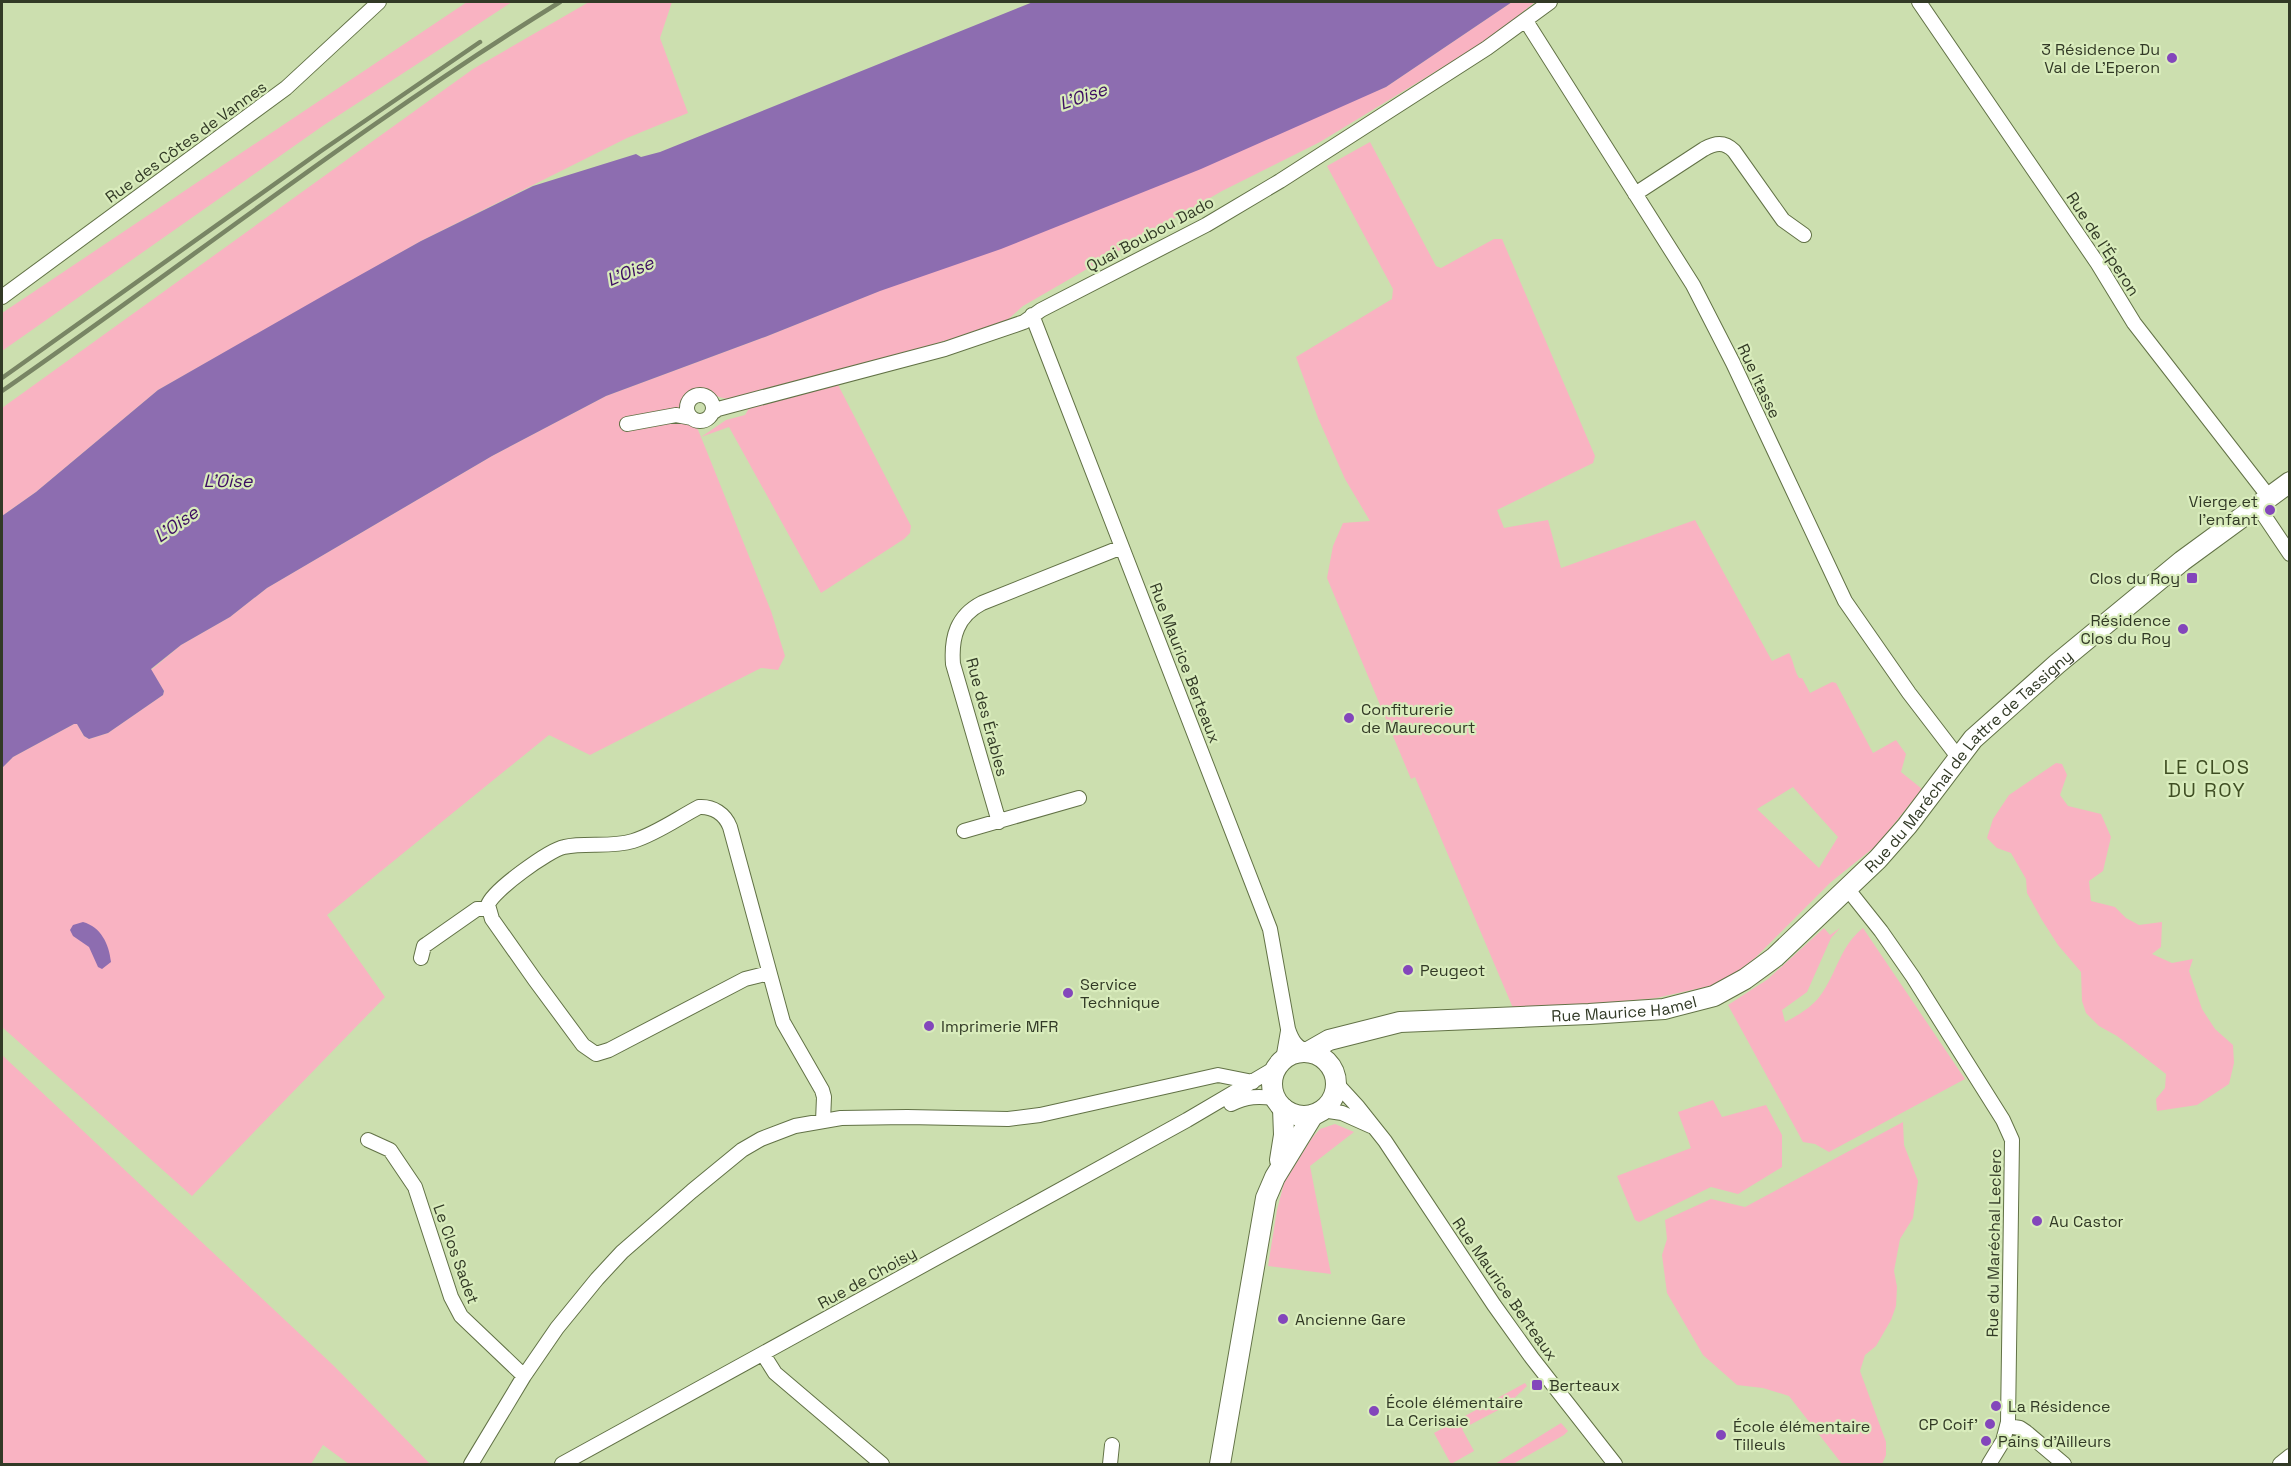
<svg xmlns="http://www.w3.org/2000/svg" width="2291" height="1466" viewBox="0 0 2291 1466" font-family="'Space Grotesk',sans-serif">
	<rect width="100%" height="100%" fill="#ccdfaf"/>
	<path fill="#f9b3c2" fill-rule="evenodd" d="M 467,2 L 512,2 L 324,125 L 2,351 L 2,313 Z
		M 589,2 L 672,2 L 660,38 L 688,113 L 627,138 L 421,241 L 158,390 L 36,492 L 2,516 L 2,408 L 473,69 Z
		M 1512,2 L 1535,2 L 1492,37 L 1320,142 L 1222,191 L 1023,306 L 1004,323 L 918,349 L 730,399 C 713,398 699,383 685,399 L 701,437 L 726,420 L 745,415 L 754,400 L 835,379 L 911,526 L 910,533 L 904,539 L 821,593 L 729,427 L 701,437 L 771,611 L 785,656 L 778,670 L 761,668 L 590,755 L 549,735 L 327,915 L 385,997 L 192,1196 L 2,1027 L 2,768 L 13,757 L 74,724 L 77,724 L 84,736 L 89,739 L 108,733 L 163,695 L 164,691 L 151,670 L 181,645 L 230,617 L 267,588 L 492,456 L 606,396 L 765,337 L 1386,87 Z
		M 1370,142 L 1436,266 L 1441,268 L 1494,239 L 1502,239 L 1595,456 L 1593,463 L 1497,510 L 1504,528 L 1548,520 L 1561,568 L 1695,520 L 1772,661 L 1789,653 C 1794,662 1794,670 1799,678 L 1802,678 L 1810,693 L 1832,682 L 1836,683 L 1873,753 L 1896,740 L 1906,754 L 1901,772 L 1922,789 L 1877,845 L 1831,882 L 1755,958 L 1737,972 L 1714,985 L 1656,998 L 1593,1004 L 1513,1008 L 1415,777 L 1411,779 L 1327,578 L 1333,546 L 1343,523 L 1370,521 L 1345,479 L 1318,418 L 1296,357 L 1392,299 L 1393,289 L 1327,166 ZM 1793,787 L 1838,837 L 1819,868 L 1757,809 Z
		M 2056,763 L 2062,764 L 2067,775 L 2060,795 L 2068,806 L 2101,814 L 2111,837 L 2103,871 L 2089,881 L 2091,901 L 2115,907 L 2126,918 L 2139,925 L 2162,922 L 2161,947 L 2152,954 L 2172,963 L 2193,959 L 2189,971 L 2202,1009 L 2215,1029 L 2233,1045 L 2234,1063 L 2229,1084 L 2197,1105 L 2157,1111 L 2156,1099 L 2165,1088 L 2166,1074 L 2117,1036 L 2099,1026 L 2086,1013 L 2082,1001 L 2081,972 L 2058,945 L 2042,920 L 2027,893 L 2026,879 L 2011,853 L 1997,848 L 1987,838 L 1993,819 L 2009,795 Z
		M 1824,928 L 1830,935 L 1840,928 L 1831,938 L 1807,992 L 1782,1010 L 1785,1022 C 1797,1016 1812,1007 1820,996 C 1837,973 1840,946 1863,928 L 1965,1079 L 1829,1152 L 1815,1144 L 1803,1142 L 1728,1005 L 1768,979 Z
		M 2,1055 L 334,1366 L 430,1464 L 349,1464 L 323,1445 L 311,1464 L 2,1464 Z
		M 1713,1100 L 1722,1117 L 1766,1105 L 1782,1135 L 1782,1167 L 1738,1194 L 1711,1187 L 1639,1222 L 1635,1220 L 1617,1176 L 1691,1148 L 1678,1112 Z
		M 1903,1122 L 1904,1145 L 1918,1181 L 1913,1218 L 1900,1239 L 1894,1271 L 1897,1287 L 1896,1306 L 1891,1320 L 1876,1346 L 1865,1355 L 1860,1371 L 1886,1442 L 1886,1455 L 1882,1464 L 1842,1464 L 1789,1396 L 1763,1388 L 1737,1385 L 1703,1355 L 1667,1293 L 1662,1255 L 1667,1239 L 1665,1220 L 1711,1199 L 1745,1207 Z
		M 1335,1124 L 1354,1132 L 1310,1166 L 1331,1274 L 1268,1266 L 1277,1210 L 1284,1183 L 1312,1138 L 1320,1129 Z
		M 1525,1383 L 1527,1386 L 1506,1406 L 1462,1429 L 1474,1451 L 1451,1464 L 1434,1433 Z
		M 1561,1423 L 1568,1431 L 1564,1435 L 1513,1464 L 1495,1464 Z"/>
	<path fill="#8d6db0" d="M 1033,2 L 1512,2 L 1386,87 L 1201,169 L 1001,249 L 880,291 L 765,337 L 606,396 L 492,456 L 267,588 L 230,617 L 181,645 L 151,669 L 164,691 L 163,695 L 108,733 L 89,739 L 84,736 L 77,724 L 74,724 L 13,757 L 2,768 L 2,516 L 36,492 L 158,390 L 328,293 L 421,241 L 533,186 L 636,154 L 641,157 L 660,152 Z
		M 83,922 C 101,927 109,944 111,962 L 102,969 L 98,967 L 89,947 L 73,936 L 70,930 L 73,925 Z"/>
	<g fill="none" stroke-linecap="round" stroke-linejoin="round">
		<defs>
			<path id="street" d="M 1919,2 L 2098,264 L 2134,323 L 2269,497
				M 1526,21 L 1693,285 L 1733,363 L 1845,601 L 1909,693 L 1958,757
				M 1635,194 L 1704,149 C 1715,143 1724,141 1734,151 L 1783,220 L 1804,235
				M 2,297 L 286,88 L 379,2
				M 1032,315 L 1270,929 L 1288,1029 C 1292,1041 1296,1047 1308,1052
				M687 408a13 13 0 1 1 26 0a13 13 0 1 1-26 0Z
				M 712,413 L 718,409 L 945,349 L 1024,322 L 1041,310 L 1206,225 L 1280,181 L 1487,48 L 1550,2
				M 627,424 L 676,415 L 692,418
				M 2257,505 L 2290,554
				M 999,822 L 953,664 C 951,637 957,616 982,603 L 1122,547
				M 964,831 L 1079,798
				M 1846,887 L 1881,931 L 1913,977 L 2003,1120 L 2012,1140 L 2008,1422 L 2003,1441 L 1989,1464
				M 421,958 L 424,946 L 427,944 L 477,909 L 488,909
				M 769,973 L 745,979 L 609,1050 L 596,1054 L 583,1045 L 535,980 L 492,919 L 488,905 C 492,891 549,850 564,847 C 586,842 611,848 633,841 C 656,834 678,818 699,807 C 713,806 725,814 730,827 L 783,1022 L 822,1090 L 824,1097 L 823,1121
				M 1283,1060 L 1288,1031
				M 1336,1083 L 1358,1107 L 1385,1141 L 1494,1305 L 1532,1358 L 1615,1464
				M 1231,1104 C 1247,1096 1258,1096 1275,1098
				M 1322,1110 L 1342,1113 L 1371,1126
				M 368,1140 L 390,1150 L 415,1187 L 451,1297 L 461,1316 L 524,1376
				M 763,1354 L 775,1373 L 882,1464
				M 2007,1426 L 2020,1428 L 2026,1432 L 2064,1464
				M 471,1464 L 524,1376 L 557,1328 L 597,1279 L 622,1252 L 692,1191 L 742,1150 L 761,1139 L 795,1126 L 841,1118 L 907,1117 L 1008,1119 L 1040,1115 L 1218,1075 L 1253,1082
				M 562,1464 L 1187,1120 L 1277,1067
				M 1110,1464 L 1112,1445
				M 2280,1464 L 2290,1456"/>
			<g id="secondary">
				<path id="s1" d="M 1308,1052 L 1329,1040 L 1400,1022 L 1589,1014 L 1664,1009 L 1714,996 L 1745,979 L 1775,957 L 1878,859 L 1907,826 L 1973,739 L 2057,664 L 2182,561 L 2290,482"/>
				<circle cx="1304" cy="1084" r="32"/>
				<path d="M 1280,1160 L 1284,1135 L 1283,1108"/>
				<path d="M 1220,1464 L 1266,1198 L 1275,1177 L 1313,1115"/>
			</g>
		</defs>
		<use href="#street" stroke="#627246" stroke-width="16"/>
		<use href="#secondary" stroke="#627246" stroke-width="22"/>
		<use href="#street" stroke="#fff" stroke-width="14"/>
		<use href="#secondary" stroke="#fff" stroke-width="20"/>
		<path stroke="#788564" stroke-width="4.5" d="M 2,378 L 321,151 L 480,42
			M 2,391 C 188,262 367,121 560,2"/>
	</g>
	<g fill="#8346bb" stroke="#d9ecbc" stroke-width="2">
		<circle cx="2172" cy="58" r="6"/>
		<circle cx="2270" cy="510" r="6"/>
		<rect x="2186" y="572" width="12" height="12" rx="3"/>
		<circle cx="2183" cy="629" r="6"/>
		<circle cx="1349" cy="718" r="6"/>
		<circle cx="1408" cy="970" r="6"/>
		<circle cx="1068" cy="993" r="6"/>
		<circle cx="929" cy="1026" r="6"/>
		<circle cx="2037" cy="1221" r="6"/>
		<circle cx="1283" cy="1319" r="6"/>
		<rect x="1531" y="1379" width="12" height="12" rx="3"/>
		<circle cx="1996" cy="1406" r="6"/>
		<circle cx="1374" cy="1411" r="6"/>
		<circle cx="1990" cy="1424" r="6"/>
		<circle cx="1721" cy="1435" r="6"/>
		<circle cx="1986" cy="1441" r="6"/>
	</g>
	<g text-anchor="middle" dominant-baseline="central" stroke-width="4.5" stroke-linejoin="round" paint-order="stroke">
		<g font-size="16" fill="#323a26" stroke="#d9ecbc" text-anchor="start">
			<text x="2160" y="49" text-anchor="end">3 Résidence Du<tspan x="2160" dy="18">Val de L'Eperon</tspan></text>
			<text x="2258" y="501" text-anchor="end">Vierge et<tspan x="2258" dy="18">l'enfant</tspan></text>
			<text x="2180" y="578" text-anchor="end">Clos du Roy</text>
			<text x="2171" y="620" text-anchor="end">Résidence<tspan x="2171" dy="18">Clos du Roy</tspan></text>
			<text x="1361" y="709">Confiturerie<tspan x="1361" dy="18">de Maurecourt</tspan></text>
			<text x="1420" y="970">Peugeot</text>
			<text x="1080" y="984">Service<tspan x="1080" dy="18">Technique</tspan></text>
			<text x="941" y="1026">Imprimerie MFR</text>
			<text x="2049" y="1221">Au Castor</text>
			<text x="1295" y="1319">Ancienne Gare</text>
			<text x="1549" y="1385">Berteaux</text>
			<text x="1386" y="1402">École élémentaire<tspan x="1386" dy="18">La Cerisaie</tspan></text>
			<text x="2008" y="1406">La Résidence</text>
			<text x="1978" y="1424" text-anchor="end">CP Coif'</text>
			<text x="1733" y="1426">École élémentaire<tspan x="1733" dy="18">Tilleuls</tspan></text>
			<text x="1998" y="1441">Pains d'Ailleurs</text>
		</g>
		<g font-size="16" fill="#323a26" stroke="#d9ecbc">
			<text transform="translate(186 142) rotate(-36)">Rue des Côtes de Vannes</text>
			<text transform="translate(1150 234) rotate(-28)">Quai Boubou Dado</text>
			<text transform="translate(2103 244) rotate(57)">Rue de l'Éperon</text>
			<text transform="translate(1759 381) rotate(65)">Rue Itasse</text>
			<text transform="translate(1185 663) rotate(69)">Rue Maurice Berteaux</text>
			<text transform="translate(987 717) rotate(75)">Rue des Érables</text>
			<text stroke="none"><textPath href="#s1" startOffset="762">Rue du Maréchal de Lattre de Tassigny</textPath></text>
			<text stroke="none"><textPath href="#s1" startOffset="322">Rue Maurice Hamel</textPath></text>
			<text transform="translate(1994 1243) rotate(-89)">Rue du Maréchal Leclerc</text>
			<text transform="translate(456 1254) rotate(70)">Le Clos Sadet</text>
			<text transform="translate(867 1278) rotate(-29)">Rue de Choisy</text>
			<text transform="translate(1505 1289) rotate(55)">Rue Maurice Berteaux</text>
		</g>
		<g font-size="18" font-style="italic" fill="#3e0f62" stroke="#d9ecbc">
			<text transform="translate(1083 96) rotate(-19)">L'Oise</text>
			<text transform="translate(630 271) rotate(-23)">L'Oise</text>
			<text x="228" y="480">L’Oise</text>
			<text transform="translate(176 524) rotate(-35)">L'Oise</text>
		</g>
		<g font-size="20" letter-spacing="1.5" fill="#3f4e23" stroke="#d9ecbc">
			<text x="2207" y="767">LE CLOS<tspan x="2207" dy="23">DU ROY</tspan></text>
		</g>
	</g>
	<rect width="2291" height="1466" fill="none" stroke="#323a26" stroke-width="6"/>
</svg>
